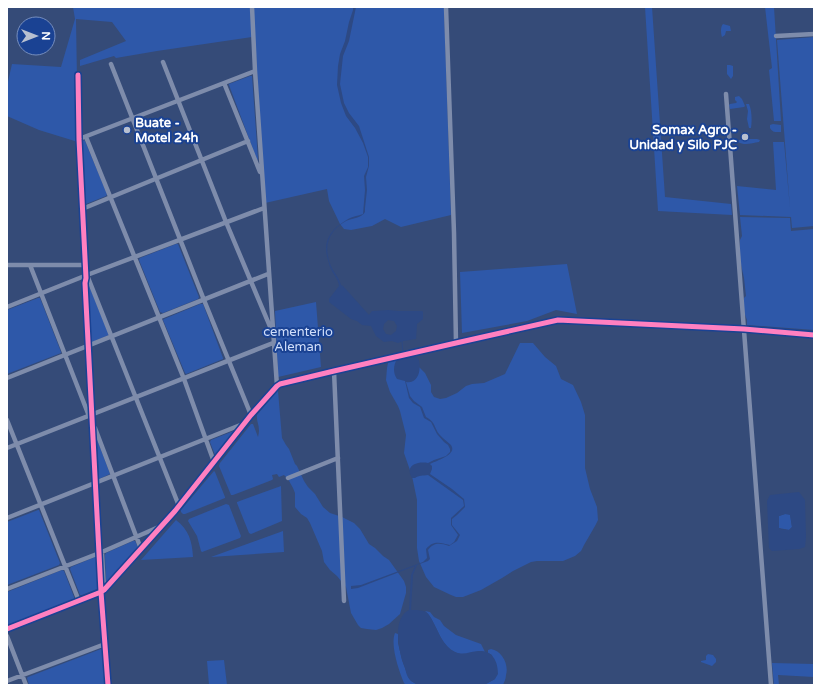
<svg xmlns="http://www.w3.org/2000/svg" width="821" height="692" viewBox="0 0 821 692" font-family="'Varela Round',sans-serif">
	<rect width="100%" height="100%" fill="#354b78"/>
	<path fill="#2e58a9" d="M 73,7 L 250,7 L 252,37 L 157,51 L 116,58 L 114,56 L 80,66 L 80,60 L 126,41 L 112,22 L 76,19 L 78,142 L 39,130 L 7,116 L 7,86 L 12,64 L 61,67 L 75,19 Z
		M 253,7 L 444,7 L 451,215 L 401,227 L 385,219 L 372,226 L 351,230 L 344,229 L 340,224 L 329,201 L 327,189 L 265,203 Z
		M 645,7 L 652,7 L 665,197 L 731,204 L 732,215 L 658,211 Z
		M 765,7 L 774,7 L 781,121 L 774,121 L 769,70 L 772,68 Z
		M 723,24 L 730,26 L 731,31 L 726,31 L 725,35 L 722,37 C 721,34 720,27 723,24 Z
		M 814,37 L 814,226 L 792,228 L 791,217 L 740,215 L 737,186 L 776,190 L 773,142 L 784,142 L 790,208 L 777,40 Z
		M 727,65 L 730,65 L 733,66 L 733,76 L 731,79 L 727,74 Z
		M 250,76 L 252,76 L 258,159 L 257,160 L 229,85 L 229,84 Z
		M 739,96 L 742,99 L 745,106 L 744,107 L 730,109 L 729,105 L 730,104 L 736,103 L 737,102 L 735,100 L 735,97 Z
		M 746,104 L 749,104 C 752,111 752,121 751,128 L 749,128 L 747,119 L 748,111 Z
		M 773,124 L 781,125 L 781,132 C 776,132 773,133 770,128 L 770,125 Z
		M 747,139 L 757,139 L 760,140 L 759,142 C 752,143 745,146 738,142 L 739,140 Z
		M 84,140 L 85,141 L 107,194 L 106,196 L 86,204 L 84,203 L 81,143 Z
		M 740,217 L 790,218 L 791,231 L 814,229 L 814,330 L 747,325 L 747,320 L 744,312 L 744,298 L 746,296 L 744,278 L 740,260 L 740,240 L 742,236 Z
		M 176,244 L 178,244 L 199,297 L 198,299 L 163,313 L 160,312 L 139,260 L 140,258 Z
		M 567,264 L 577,314 L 556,310 L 527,321 L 462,333 L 460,272 Z
		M 88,283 L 109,335 L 92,342 L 91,341 Z
		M 38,298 L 40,298 L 61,352 L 61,353 L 7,374 L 7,310 Z
		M 316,302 L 321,367 L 278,377 L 275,311 Z
		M 200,304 L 203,304 L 223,358 L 223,359 L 186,374 L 185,373 L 163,320 L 164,319 Z
		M 520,343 L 533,343 L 545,357 L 556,366 L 561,379 L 573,385 L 581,402 L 585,415 L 585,468 L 590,489 L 597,507 L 598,520 L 595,526 L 584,545 L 581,551 L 575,556 L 563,561 L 537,561 L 531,562 L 513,571 L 502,578 L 481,590 L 463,597 L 456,597 L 451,595 L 434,587 L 426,577 L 419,561 L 417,548 L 417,500 L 412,476 L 404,453 L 406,435 L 400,411 L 398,406 L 390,392 L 386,380 L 387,368 L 388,363 L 392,358 L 398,357 L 404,359 L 415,364 L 420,368 L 425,373 L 431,385 L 431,392 L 434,397 L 440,399 L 446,398 L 457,393 L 466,386 L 472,384 L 484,383 L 505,374 Z
		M 277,391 L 278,391 L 282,438 L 286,445 L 289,449 L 295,464 L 297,466 L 304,481 L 308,487 L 315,494 L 323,507 L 330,513 L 342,517 L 354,523 L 360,529 L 369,544 L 375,548 L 383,556 L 389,560 L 404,581 L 406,587 L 406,593 L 400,614 L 389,624 L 382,628 L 376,630 L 367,629 L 361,628 L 358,625 L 351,613 L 346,587 L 337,576 L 330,570 L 324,562 L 322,551 L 310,523 L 307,518 L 301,514 L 295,507 L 295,493 L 293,488 L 288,479 L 284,475 L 279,477 L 277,474 L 272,475 L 273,479 L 272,480 L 233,495 L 231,495 L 219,466 L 220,463 L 251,424 L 253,424 L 258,437 C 261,426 256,423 257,415 Z
		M 236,430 L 216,455 L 215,455 L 210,442 L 211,440 Z
		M 97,439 L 110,474 L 99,479 L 97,440 Z
		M 214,471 L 215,472 L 225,497 L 225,498 L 185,514 L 183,514 L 181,512 L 181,510 Z
		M 281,486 L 282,521 L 251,534 L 249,533 L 237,503 L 237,502 Z
		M 226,504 L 229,505 L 241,536 L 240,538 L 202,552 L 201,551 L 197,536 L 188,521 L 189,519 Z
		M 38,510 L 39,510 L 60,563 L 59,565 L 7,585 L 7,522 Z
		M 785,514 L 790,514 L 792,527 L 789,530 L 779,528 L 779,516 Z
		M 176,520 C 189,530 192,541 193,557 L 141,560 Z
		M 283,531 L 284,552 L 211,557 Z
		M 133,541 L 135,541 L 138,547 L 137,549 L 107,582 L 106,581 L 105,555 L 106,553 Z
		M 95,557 L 97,558 L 98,587 L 97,589 L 82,595 L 80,595 L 70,569 L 71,567 Z
		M 62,570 L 64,571 L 74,597 L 74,599 L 7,626 L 7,592 Z
		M 425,611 L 430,612 L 434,617 L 440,620 L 444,626 L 456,635 L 481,644 L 485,652 C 476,649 469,656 461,654 C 439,650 439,624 425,611 Z
		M 395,633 L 398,634 L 398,643 L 402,660 L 408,676 L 411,681 L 418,685 L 406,685 L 404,683 C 399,671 390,645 395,633 Z
		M 101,649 L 103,650 L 105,685 L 29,685 L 27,678 L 28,677 Z
		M 491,649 C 502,651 509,664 506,675 C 506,679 504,682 503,685 L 484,685 L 495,679 L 492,655 L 488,653 L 488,650 Z
		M 708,654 L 713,655 L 716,659 L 716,662 L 712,666 L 701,662 L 701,661 L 706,660 L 706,656 Z
		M 224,660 L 227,685 L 209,685 L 207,661 Z
		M 772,663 L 814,664 L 814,677 L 778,675 L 779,685 L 774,685 Z"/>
	<path fill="#2d4984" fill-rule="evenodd" d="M 353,7 L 356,7 L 349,41 L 343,56 L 340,84 L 344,103 L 349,113 L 359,126 L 369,157 L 369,166 L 366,177 L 367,190 L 365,208 L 365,212 C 362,218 352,218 346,221 C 328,231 323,247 331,266 C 334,273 339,277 341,285 L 343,286 L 369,315 L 372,311 L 374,311 L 388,310 L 398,311 L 422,311 L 423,312 L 423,319 L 417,324 L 416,339 L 403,341 L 398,343 L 392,341 L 384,342 L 376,336 L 371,326 L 362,325 L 357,321 L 351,319 L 329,302 L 329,299 L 339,286 C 338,278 334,276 331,269 C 329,266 329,263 328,260 C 322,242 330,230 345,221 C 350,217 357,216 363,214 L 365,190 L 364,176 L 368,167 L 368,157 L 363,143 L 355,128 L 346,116 L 341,103 L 337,85 L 338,66 L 340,54 L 345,41 L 349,22 L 353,10 ZM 388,320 L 394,321 L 397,326 L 396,331 L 391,335 L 386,334 L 383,329 L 384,324 Z
		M 415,357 L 418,358 C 422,368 419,384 406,382 L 410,396 L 414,401 L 422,407 L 426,417 C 436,423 433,425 439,434 C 442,438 447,441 451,445 C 458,455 435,461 430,464 L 432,466 L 432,469 L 430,474 L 452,489 L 464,499 L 465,507 L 457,515 L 452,519 L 452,525 L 460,535 L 457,541 L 449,546 C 440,543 434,542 428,550 L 430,559 L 428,561 L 417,565 L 413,575 L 411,610 C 415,610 422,610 426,612 C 429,614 432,619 433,622 C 439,633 443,646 455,652 C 464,656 470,651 479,651 C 493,650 498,662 498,674 L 495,679 L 484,685 L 418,685 C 415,683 412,682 410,680 C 407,677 406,672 405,668 C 399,653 391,619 409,610 L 411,575 L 415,566 L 358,588 L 351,589 L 351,586 L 361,585 L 423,562 L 427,558 L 426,549 C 434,540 440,543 450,545 L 454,542 L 458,535 L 451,525 L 451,518 L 464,506 L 463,500 L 428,475 C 423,476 419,475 415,478 L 412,478 C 404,465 418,461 428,463 L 434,460 L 446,456 L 450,452 L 450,449 L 448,445 L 444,442 L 437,434 L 431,422 L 424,418 L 420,407 L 413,403 L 409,398 L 405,381 L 397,379 C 393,373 393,366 397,359 L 404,358 Z
		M 799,492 L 805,500 L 806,537 L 805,547 L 799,549 L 772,551 L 769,548 L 767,501 L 770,495 ZM 785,514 L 790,515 L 792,527 L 789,530 L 781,529 L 779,528 L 779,516 Z"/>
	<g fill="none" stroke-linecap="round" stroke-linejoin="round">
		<path stroke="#2d4984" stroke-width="1" d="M 402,341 L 403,354"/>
		<path stroke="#7e8cab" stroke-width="4.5" d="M 252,7 L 255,71 L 277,386
			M 446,7 L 454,233 L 456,343
			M 776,36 L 814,34
			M 163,62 L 226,222 L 271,329
			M 111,64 L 204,300 L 251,415
			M 78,75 L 79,139 L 86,278 L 85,283 L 101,592 L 108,685
			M 224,83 L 260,172
			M 726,94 L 771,685
			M 86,137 L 184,379 L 214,462
			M 79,139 L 255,71
			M 82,209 L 248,141
			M 7,265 L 85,265
			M 30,265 L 89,416
			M 87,275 L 179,506
			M 7,307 L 87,275 L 264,208
			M 334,371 L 344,601
			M 7,378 L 268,274
			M 7,420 L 79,601
			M 95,428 L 141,549
			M 7,448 L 273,343
			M 288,478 L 338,458
			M 7,518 L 243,424
			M 102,554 L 104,590
			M 7,589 L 102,552 L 161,526
			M 7,629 L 101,592 L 104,590 L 175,511 L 251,415 L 277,386 L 280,384 L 334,371 L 456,343 L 558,320 L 744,329 L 814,335
			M 7,636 L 26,685
			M 7,681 L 105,644"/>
		<defs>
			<path id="cycleway" d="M 78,75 L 79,139 L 86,278 L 85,283 L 101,592 L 108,685
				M 7,629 L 101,592 L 104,590 L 175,511 L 251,415 L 277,386 L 280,384 L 334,371 L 456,343 L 558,320 L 744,329 L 814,335"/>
		</defs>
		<use href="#cycleway" stroke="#1a4293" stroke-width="8"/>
		<use href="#cycleway" stroke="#ff80c0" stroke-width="5"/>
	</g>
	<g fill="#b8c0d0" stroke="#1a4293" stroke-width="1.5">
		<circle cx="127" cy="130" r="4"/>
		<circle cx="745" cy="137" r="4"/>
	</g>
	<g text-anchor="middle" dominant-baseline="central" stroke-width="4" stroke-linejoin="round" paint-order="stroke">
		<g font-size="13" font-weight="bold" fill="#fff" stroke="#1a4293" text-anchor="start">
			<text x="135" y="123">Buate -<tspan x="135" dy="15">Motel 24h</tspan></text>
			<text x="737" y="130" text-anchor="end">Somax Agro -<tspan x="737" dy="15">Unidad y Silo PJC</tspan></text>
		</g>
		<g font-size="13" fill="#d1dffb" stroke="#1a4293">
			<text x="298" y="332">cementerio<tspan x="298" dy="15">Aleman</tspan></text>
		</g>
	</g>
	<rect width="821" height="692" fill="none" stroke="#ffffff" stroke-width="16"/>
	<g transform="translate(36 36) rotate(90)"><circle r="19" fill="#1a4293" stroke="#768ebe"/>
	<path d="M0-3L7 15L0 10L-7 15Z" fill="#b8c0d0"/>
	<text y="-6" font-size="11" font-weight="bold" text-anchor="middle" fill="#ffffff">N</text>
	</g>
</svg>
